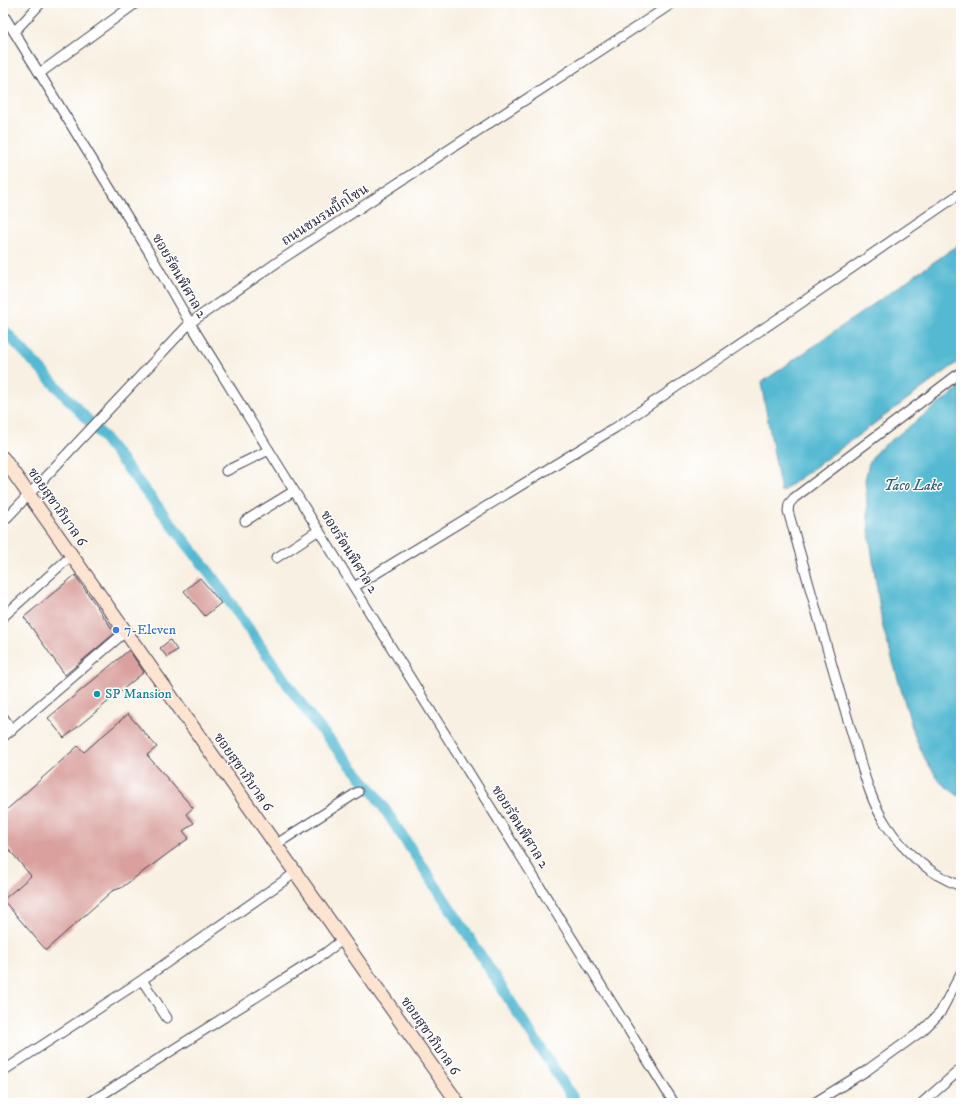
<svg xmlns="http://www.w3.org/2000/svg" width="964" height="1106" viewBox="0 0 964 1106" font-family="'IM FELL DW Pica','Noto Serif Thai',serif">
	<rect width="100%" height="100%" fill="#fff"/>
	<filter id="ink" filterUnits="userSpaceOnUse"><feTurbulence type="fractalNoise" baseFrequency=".025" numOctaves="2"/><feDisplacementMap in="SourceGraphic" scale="8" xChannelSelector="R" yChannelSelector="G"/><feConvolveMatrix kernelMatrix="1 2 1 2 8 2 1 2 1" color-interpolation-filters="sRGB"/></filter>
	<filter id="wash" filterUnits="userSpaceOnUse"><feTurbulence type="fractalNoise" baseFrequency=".012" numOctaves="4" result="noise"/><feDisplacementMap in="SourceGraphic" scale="16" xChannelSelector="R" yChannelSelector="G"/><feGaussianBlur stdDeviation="0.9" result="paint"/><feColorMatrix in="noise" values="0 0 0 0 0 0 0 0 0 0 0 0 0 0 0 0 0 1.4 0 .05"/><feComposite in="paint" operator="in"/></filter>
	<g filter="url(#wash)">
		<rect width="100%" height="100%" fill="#f8f0e2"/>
		<path fill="#54b9d2" stroke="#3b6e86" d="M 961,243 L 961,360 L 781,492 L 761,383 Z
			M 961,387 L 961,798 L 940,782 L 925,759 L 914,734 L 882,624 L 870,540 L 865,480 L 869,463 L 877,451 Z"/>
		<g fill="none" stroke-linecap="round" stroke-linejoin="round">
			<path stroke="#54b9d2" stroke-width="11" d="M 3,329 L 100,433 L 209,572 L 312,719 L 374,793 L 456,917 L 576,1103"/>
		</g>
		<g id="blocks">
			<path fill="#d9a09d" d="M 75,575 L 115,633 L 65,675 L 24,617 Z
				M 200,578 L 221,603 L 205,616 L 184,591 Z
				M 170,640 L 177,650 L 167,657 L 160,648 Z
				M 129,650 L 144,672 L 64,738 L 48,718 Z
				M 128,714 L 157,747 L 147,755 L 193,808 L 186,814 L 194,823 L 183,831 L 189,838 L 121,888 L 112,891 L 46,950 L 3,900 L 31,876 L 3,842 L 3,813 L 78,746 L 84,752 Z"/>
		</g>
	</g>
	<g filter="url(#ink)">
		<use href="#blocks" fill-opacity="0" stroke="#424154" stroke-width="1"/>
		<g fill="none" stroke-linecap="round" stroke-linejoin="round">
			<defs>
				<path id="street" d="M 3,14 L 149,252 L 190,323 L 674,1103
					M 14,32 L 41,3
					M 40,73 L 136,3
					M 961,372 L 794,498 L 789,504 L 788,511 C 809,584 829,657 851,730 C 861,761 868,798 887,826 C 905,853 931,875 961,886
					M 226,471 L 269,450
					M 245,521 L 294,491
					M 3,522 L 190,323 L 282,259 L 673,3
					M 276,558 L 319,530
					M 354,587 L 615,428 L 788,312 L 961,193
					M 3,617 L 72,555
					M 3,717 L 12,730
					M 3,737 L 125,632
					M 275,845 L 358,792
					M 142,980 L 167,1018
					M 3,1071 L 142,980 L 295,873
					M 89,1103 L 324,954 L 342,940
					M 814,1103 L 866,1071 L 923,1030 L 940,1013 L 961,973
					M 922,1103 L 961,1069"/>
				<path id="secondary" d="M 3,458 L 458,1103"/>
			</defs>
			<use href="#street" stroke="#424154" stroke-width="11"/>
			<use href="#secondary" stroke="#424154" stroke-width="15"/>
			<use href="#street" stroke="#fff" stroke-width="9"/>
			<use href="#secondary" stroke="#fde4d1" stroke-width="13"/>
		</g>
	</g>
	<circle fill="#3f7fe0" stroke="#fff" stroke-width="1.5" cx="116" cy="630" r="4"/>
	<circle fill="#0f9aa8" stroke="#fff" stroke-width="1.5" cx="97" cy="694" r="4"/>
	<g text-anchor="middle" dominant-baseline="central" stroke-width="3" stroke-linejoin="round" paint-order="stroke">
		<g font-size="14" fill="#22223b" stroke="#fff">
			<text transform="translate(325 215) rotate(-33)">ถนนชมรมบิ๊กโซน</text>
			<text transform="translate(179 276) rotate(60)">ซอยรัตนพิศาล 2</text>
			<text transform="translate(57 507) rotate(55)">ซอยสุขาภิบาล 6</text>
			<text transform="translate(349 552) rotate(58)">ซอยรัตนพิศาล 2</text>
			<text transform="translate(243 772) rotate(55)">ซอยสุขาภิบาล 6</text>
			<text transform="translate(520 827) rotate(58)">ซอยรัตนพิศาล 2</text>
			<text transform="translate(430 1036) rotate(55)">ซอยสุขาภิบาล 6</text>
		</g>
		<g font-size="14" fill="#366cbe" stroke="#fff" text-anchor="start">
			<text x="124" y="630">7-Eleven</text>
		</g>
		<g font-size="14" fill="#0d838f" stroke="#fff" text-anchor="start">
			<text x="105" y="694">SP Mansion</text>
		</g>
		<g font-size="15" font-style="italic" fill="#365e77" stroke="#fff">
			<text x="913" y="485">Taco Lake</text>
		</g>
	</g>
	<rect width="964" height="1106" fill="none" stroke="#fff" stroke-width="16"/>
</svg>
